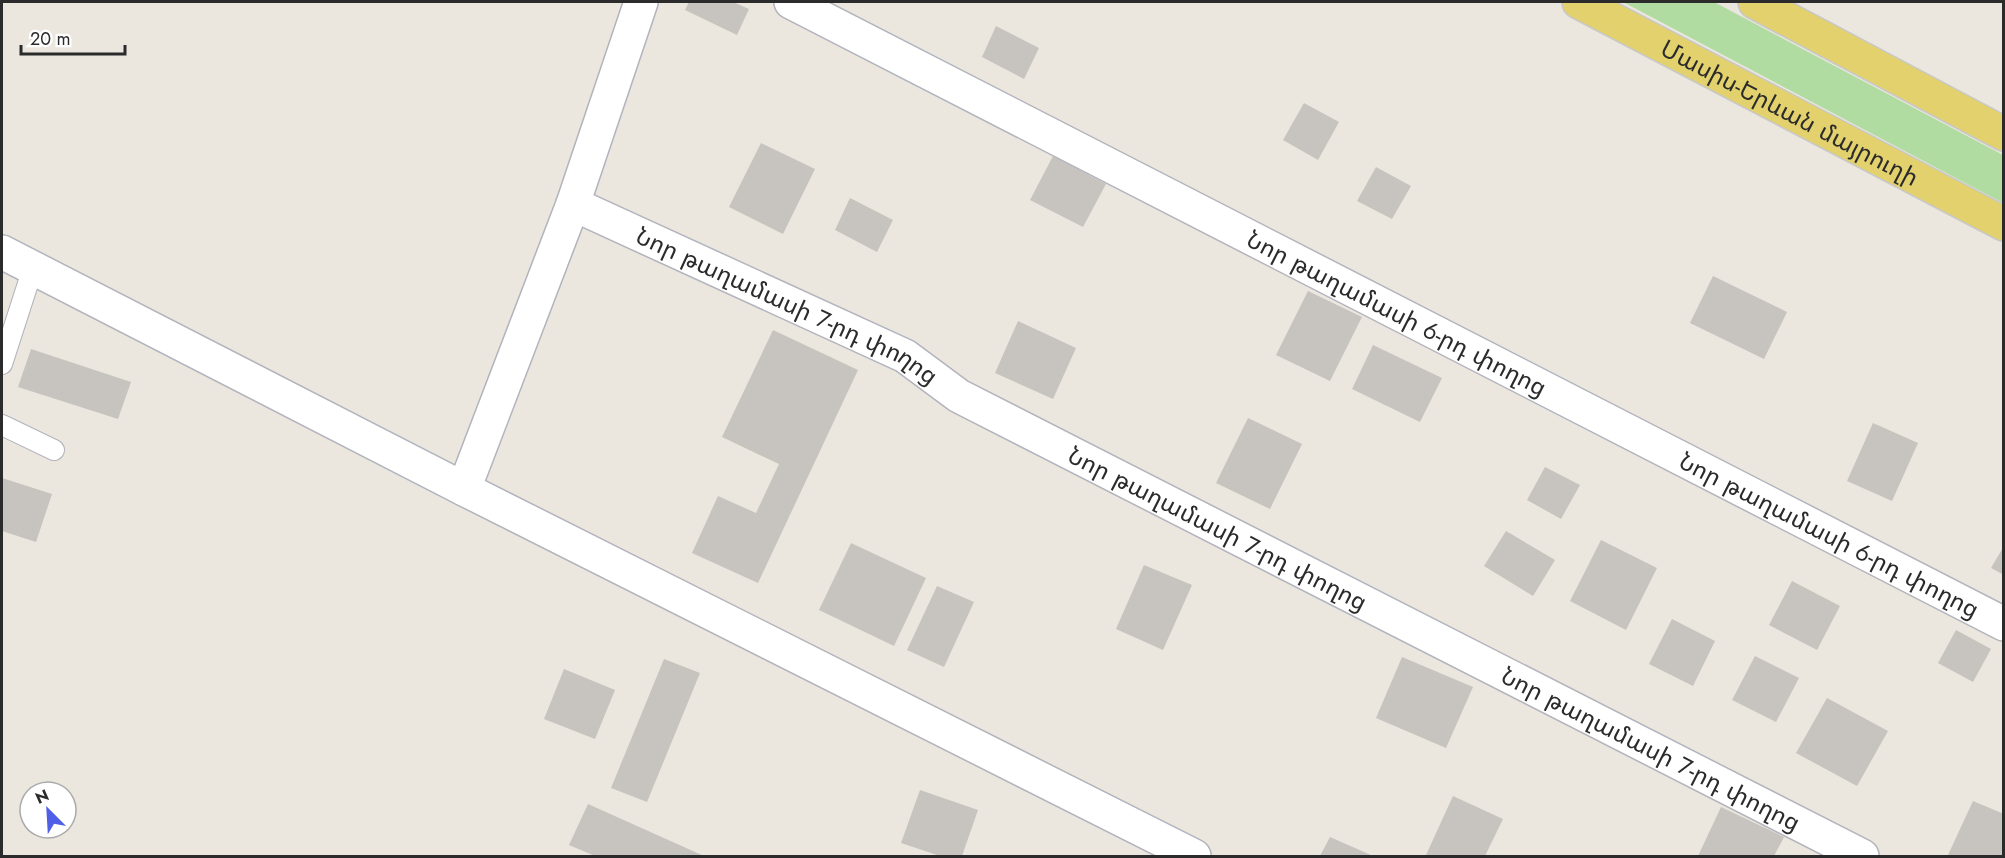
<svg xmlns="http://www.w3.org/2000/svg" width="2005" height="858" viewBox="0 0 2005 858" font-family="Jost,'Noto Sans Armenian',sans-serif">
	<rect width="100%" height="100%" fill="#ebe7de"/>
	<path fill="#b0dca1" d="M 1623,2 L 1714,2 L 2003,155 L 2003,203 Z"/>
	<path fill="#c7c3be" d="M 689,2 L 733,2 L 749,9 L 737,35 L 685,10 Z
		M 996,26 L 1039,48 L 1024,79 L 982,57 Z
		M 1304,103 L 1339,122 L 1318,160 L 1283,140 Z
		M 761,143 L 815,169 L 783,234 L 729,207 Z
		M 1053,156 L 1106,184 L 1083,227 L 1030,200 Z
		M 1376,167 L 1411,186 L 1392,219 L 1357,201 Z
		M 850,198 L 893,220 L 877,252 L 835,230 Z
		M 1713,276 L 1787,312 L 1764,359 L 1690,323 Z
		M 1308,291 L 1362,317 L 1330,381 L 1276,355 Z
		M 1018,321 L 1076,348 L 1053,399 L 995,373 Z
		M 773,330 L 858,370 L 758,583 L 692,553 L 718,496 L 756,513 L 779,464 L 722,437 Z
		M 1373,345 L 1442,378 L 1420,422 L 1352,389 Z
		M 31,349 L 131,382 L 118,419 L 18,387 Z
		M 1248,418 L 1302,444 L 1270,509 L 1216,483 Z
		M 1873,423 L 1918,443 L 1892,501 L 1847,481 Z
		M 1545,467 L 1580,485 L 1561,519 L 1527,500 Z
		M 2,478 L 52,494 L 36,542 L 2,531 Z
		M 1506,531 L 1555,560 L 1533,596 L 1484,566 Z
		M 1601,540 L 1657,568 L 1626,630 L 1570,601 Z
		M 851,543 L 926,578 L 894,646 L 819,610 Z
		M 2004,546 L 2004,575 L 1991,568 Z
		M 1144,565 L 1192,585 L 1163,650 L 1116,629 Z
		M 1792,581 L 1840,606 L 1817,650 L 1769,625 Z
		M 937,586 L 974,602 L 944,667 L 907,650 Z
		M 1672,619 L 1715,641 L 1693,686 L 1649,664 Z
		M 1956,630 L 1991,649 L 1973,682 L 1938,663 Z
		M 1755,656 L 1799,678 L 1776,722 L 1732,700 Z
		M 1402,657 L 1473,687 L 1446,748 L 1376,718 Z
		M 664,659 L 700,673 L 647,802 L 611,788 Z
		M 564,669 L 615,690 L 595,739 L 544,719 Z
		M 1827,698 L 1888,731 L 1857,786 L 1796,753 Z
		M 920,790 L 978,810 L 962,856 L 940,856 L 901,843 Z
		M 1453,796 L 1503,819 L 1485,856 L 1426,855 Z
		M 1973,801 L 2004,814 L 2004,856 L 1948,855 Z
		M 588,804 L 704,856 L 595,856 L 569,845 Z
		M 1721,807 L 1784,837 L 1774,856 L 1698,856 Z
		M 1330,837 L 1373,856 L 1320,856 Z"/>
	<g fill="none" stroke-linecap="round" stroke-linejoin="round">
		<defs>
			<path id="service" d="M 2,364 L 33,268
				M 2,425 L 54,450"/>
			<g id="minor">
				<path id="s1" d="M 791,2 L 2004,624"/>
				<path id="s2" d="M 573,204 L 905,356 L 959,396 L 1862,856"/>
				<path d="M 464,489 L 573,204 L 641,2"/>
			</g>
			<path id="secondary" d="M 2,252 L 464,489 L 1194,856"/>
			<g id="primary">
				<path id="s3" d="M 1579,2 L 2004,224"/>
				<path d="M 1755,2 L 2004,134"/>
			</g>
		</defs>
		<use href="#service" stroke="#b2b3bd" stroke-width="22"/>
		<use href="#minor" stroke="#b2b3bd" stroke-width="36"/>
		<use href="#secondary" stroke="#b2b3bd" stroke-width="36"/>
		<use href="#primary" stroke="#c8c8c8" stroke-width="36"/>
		<use href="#service" stroke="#fff" stroke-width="20"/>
		<use href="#minor" stroke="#fff" stroke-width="33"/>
		<use href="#secondary" stroke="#fff" stroke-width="33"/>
		<use href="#primary" stroke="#e2d16d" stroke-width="33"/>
	</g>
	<g text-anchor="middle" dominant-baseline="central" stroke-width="4.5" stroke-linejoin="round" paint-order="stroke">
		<g font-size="24" fill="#2b2b2b" stroke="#fff">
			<text stroke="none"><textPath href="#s3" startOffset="238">Մասիս-Երևան մայրուղի</textPath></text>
			<text stroke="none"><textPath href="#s2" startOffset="237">Նոր թաղամասի 7-րդ փողոց</textPath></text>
			<text stroke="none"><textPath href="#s1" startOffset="681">Նոր թաղամասի 6-րդ փողոց</textPath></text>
			<text stroke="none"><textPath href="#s2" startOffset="723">Նոր թաղամասի 7-րդ փողոց</textPath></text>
			<text stroke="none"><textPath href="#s1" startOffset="1167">Նոր թաղամասի 6-րդ փողոց</textPath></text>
			<text stroke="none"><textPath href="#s2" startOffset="1209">Նոր թաղամասի 7-րդ փողոց</textPath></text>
		</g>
	</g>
	<rect width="2005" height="858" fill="none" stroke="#2b2b2b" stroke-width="6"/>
	<g transform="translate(48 810) rotate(336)"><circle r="28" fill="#ffffff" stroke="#aaaaaa" stroke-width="1.5"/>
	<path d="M0-4.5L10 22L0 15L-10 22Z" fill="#505fe7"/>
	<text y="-9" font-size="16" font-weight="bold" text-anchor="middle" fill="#2b2b2b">N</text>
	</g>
	<path d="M21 45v9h104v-9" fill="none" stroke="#2b2b2b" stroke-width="3"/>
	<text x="30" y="45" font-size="18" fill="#2b2b2b" stroke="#ffffff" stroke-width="4.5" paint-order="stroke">20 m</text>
</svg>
